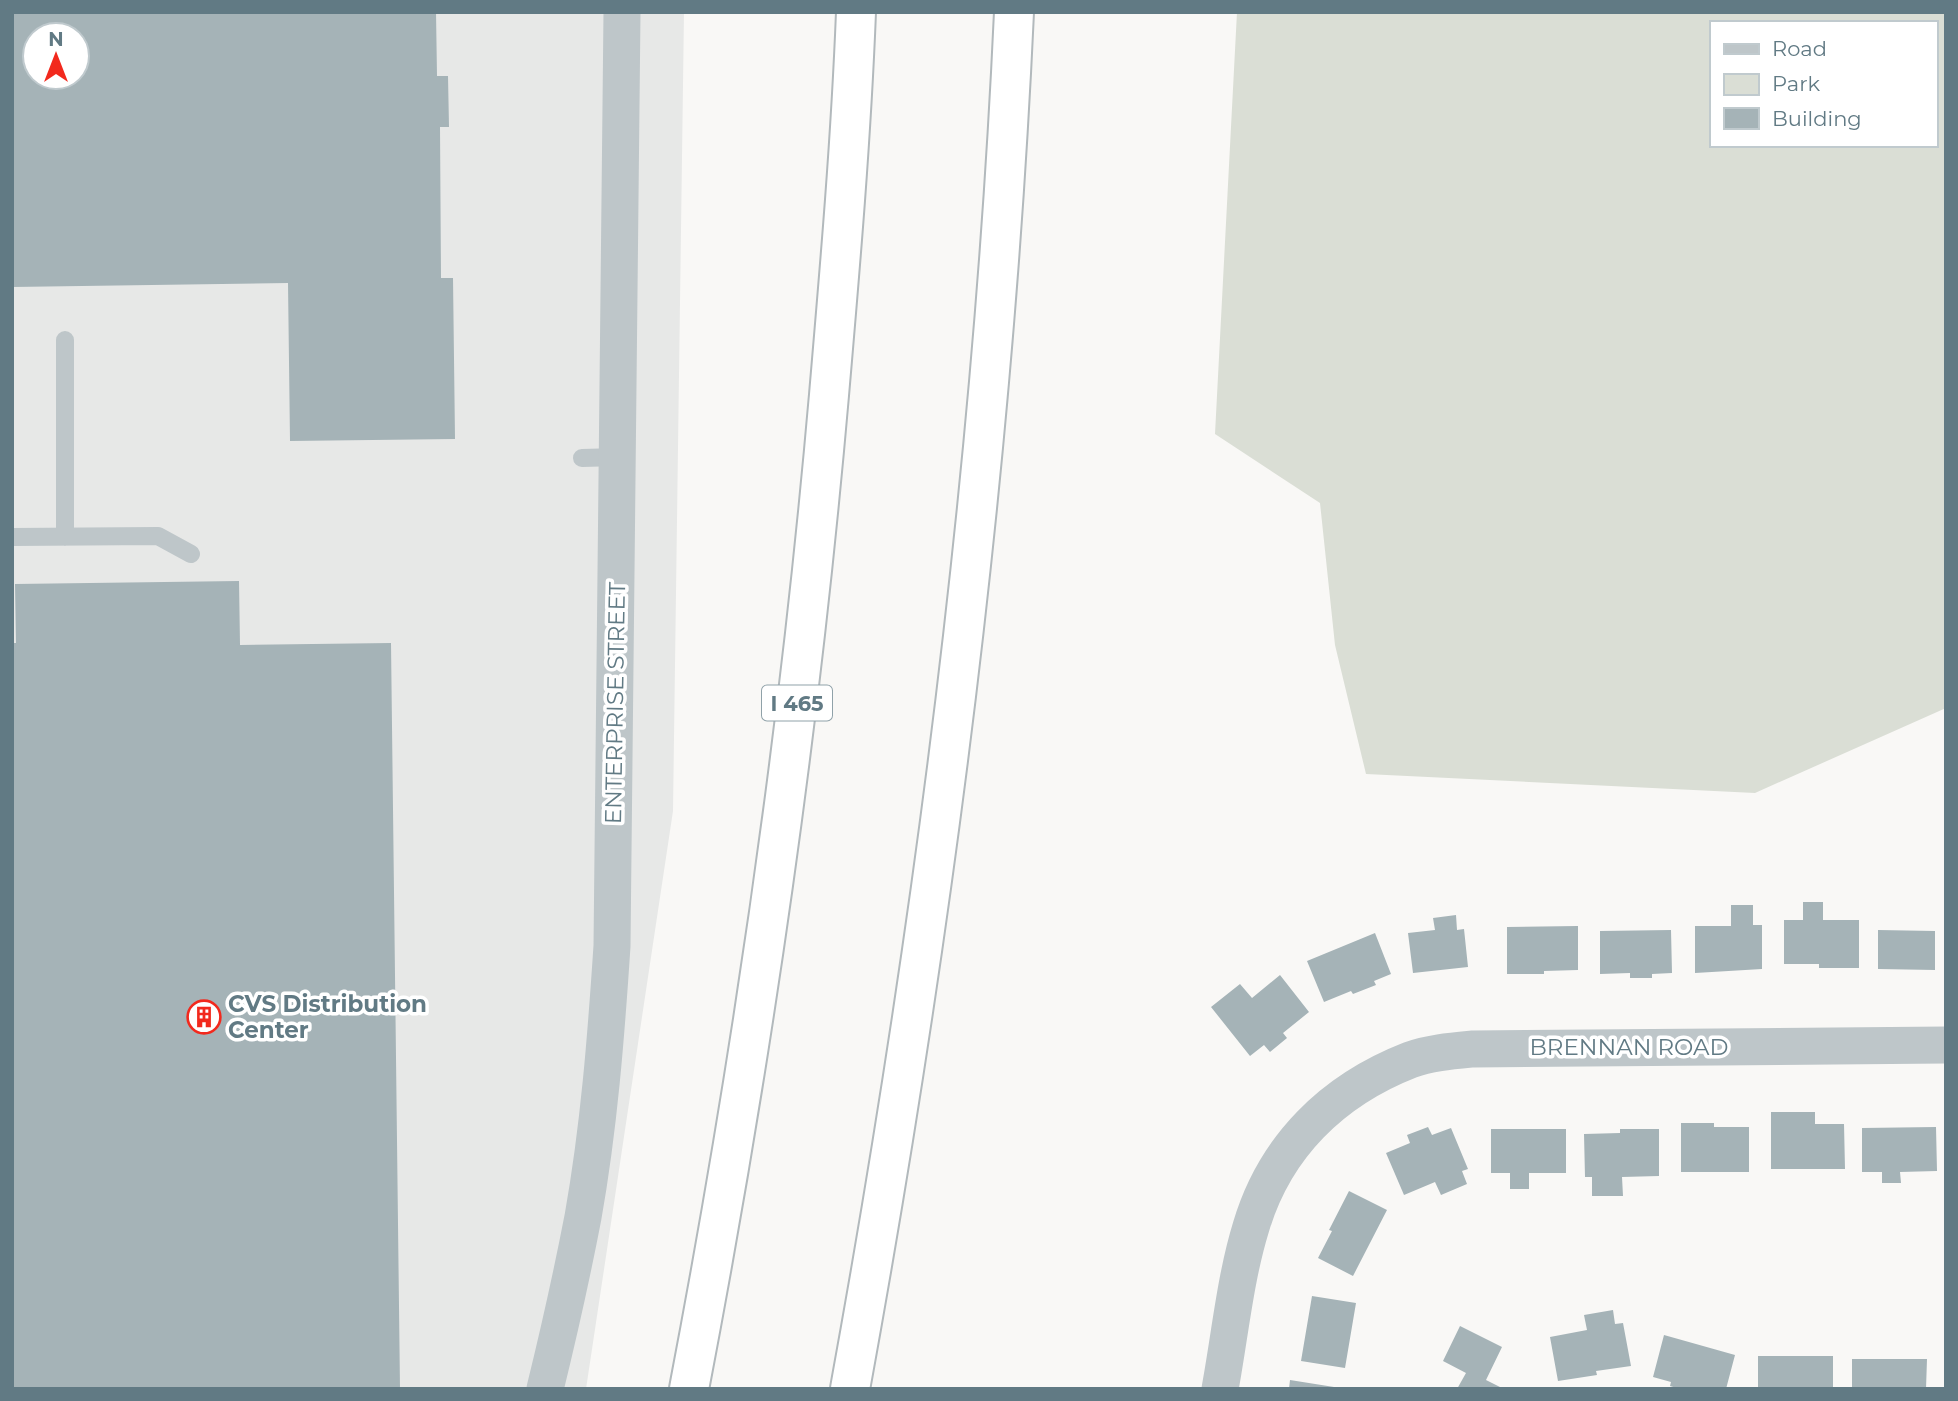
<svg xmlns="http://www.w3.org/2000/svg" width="1958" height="1401" viewBox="0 0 1958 1401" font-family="Montserrat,sans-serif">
	<rect width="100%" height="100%" fill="#f9f8f6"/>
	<path fill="#e7e8e7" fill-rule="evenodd" d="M 12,12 L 684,12 L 673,811 L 586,1389 L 12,1389 ZM 35,35 L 77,35 L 77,77 L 35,77 Z"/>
	<path fill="#daded5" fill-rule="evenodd" d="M 1237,12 L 1946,12 L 1946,708 L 1755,793 L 1366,774 L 1335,645 L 1320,503 L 1215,434 ZM 1711,23 L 1935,23 L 1935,145 L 1711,145 Z"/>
	<path fill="#a5b3b7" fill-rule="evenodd" d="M 12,12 L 436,12 L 437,76 L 448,76 L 449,127 L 440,127 L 441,278 L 453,278 L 455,439 L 290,441 L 288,283 L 12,287 ZM 35,35 L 77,35 L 77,77 L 35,77 Z
		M 239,581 L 240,645 L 391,643 L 400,1389 L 12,1389 L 12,643 L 16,643 L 15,584 Z
		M 1803,902 L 1823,902 L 1823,920 L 1859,920 L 1859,968 L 1819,968 L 1819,964 L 1784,964 L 1784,920 L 1803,920 Z
		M 1731,905 L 1753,905 L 1753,925 L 1762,925 L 1762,969 L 1695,973 L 1695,926 L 1731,926 Z
		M 1456,915 L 1457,930 L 1464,929 L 1468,967 L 1413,973 L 1408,933 L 1435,930 L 1433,918 Z
		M 1578,926 L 1578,970 L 1544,971 L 1544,974 L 1507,974 L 1507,927 Z
		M 1671,930 L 1672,973 L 1652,974 L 1652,978 L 1630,978 L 1630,973 L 1600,974 L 1600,931 Z
		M 1878,930 L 1935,931 L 1935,970 L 1878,969 Z
		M 1375,933 L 1391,974 L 1374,981 L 1376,985 L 1353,994 L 1351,991 L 1324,1002 L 1307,961 Z
		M 1280,975 L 1309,1012 L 1283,1033 L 1287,1038 L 1270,1052 L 1264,1045 L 1250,1056 L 1211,1007 L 1240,984 L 1252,998 Z
		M 1771,1112 L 1815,1112 L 1815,1124 L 1844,1124 L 1845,1169 L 1771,1169 Z
		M 1681,1123 L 1714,1123 L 1714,1127 L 1749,1127 L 1749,1172 L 1681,1172 Z
		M 1428,1127 L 1432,1135 L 1451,1128 L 1468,1169 L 1462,1171 L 1467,1184 L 1441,1195 L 1435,1182 L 1404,1195 L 1386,1153 L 1410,1143 L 1407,1135 Z
		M 1936,1127 L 1937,1171 L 1900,1172 L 1901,1183 L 1882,1183 L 1882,1172 L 1862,1172 L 1862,1128 Z
		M 1491,1129 L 1566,1129 L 1566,1173 L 1529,1173 L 1529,1189 L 1510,1189 L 1510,1173 L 1491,1173 Z
		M 1620,1129 L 1659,1129 L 1659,1176 L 1622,1177 L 1623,1196 L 1592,1196 L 1592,1177 L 1585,1177 L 1584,1134 L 1620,1133 Z
		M 1349,1191 L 1387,1210 L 1353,1276 L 1318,1258 L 1332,1231 L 1329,1230 Z
		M 1312,1296 L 1356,1303 L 1345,1368 L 1301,1361 Z
		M 1613,1310 L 1615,1324 L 1623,1323 L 1631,1366 L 1596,1371 L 1597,1375 L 1558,1381 L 1550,1337 L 1587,1330 L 1584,1315 Z
		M 1460,1326 L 1502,1347 L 1486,1380 L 1504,1389 L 1457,1389 L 1466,1373 L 1443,1361 Z
		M 1664,1335 L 1735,1355 L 1726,1389 L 1680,1389 L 1670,1386 L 1671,1382 L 1653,1377 Z
		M 1758,1356 L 1833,1356 L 1833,1389 L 1758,1389 Z
		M 1852,1359 L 1927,1359 L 1926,1389 L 1852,1389 Z
		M 1290,1380 L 1334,1387 L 1334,1389 L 1289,1389 Z"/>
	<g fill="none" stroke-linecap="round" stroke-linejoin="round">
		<defs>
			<path id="motorway" d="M 689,1389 C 752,1060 800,729 829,395 C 840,267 851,140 856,12
				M 850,1389 C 933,934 993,475 1014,12"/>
		</defs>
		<use href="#motorway" stroke="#b2b9bc" stroke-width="42"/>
		<path stroke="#bec6c9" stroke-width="18" d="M 582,458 L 618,457
			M 12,537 L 158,536 L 191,554
			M 65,537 L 65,340"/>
		<path stroke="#bec6c9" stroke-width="37" d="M 545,1389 C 559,1332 572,1274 583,1217 C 599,1127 606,1037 612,946 L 622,12
			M 1220,1389 C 1230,1335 1235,1279 1251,1227 C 1275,1146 1333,1090 1410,1060 C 1429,1053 1452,1051 1473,1049 L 1946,1045"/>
		<use href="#motorway" stroke="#fff" stroke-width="38"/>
	</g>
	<defs>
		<symbol id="building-ring" viewBox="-11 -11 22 22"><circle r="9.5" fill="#fff" stroke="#f2291d" stroke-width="1.5"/><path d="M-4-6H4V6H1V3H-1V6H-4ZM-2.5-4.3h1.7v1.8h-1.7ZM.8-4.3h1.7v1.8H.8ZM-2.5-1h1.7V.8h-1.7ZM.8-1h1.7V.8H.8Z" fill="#f2291d"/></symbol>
	</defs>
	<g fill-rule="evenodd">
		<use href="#building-ring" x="185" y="998" width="38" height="38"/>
	</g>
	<g text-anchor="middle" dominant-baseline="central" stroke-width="7" stroke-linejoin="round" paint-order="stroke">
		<rect fill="#fff" stroke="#90a2a9" stroke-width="2" x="762" y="685.5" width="70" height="35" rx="5"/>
		<g font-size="21" font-weight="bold" fill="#617a84">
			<text x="797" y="703">I 465</text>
		</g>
		<g font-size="23" fill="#617a84" stroke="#fff">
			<text transform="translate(615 703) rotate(-89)">ENTERPRISE STREET</text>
			<text x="1629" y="1047">BRENNAN ROAD</text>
		</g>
		<g font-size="23" font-weight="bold" fill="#617a84" stroke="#fff" text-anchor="start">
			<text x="228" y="1004">CVS Distribution<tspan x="228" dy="26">Center</tspan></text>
		</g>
	</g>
	<rect width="1958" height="1401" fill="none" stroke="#617a84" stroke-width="28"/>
	<rect x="1710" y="21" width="228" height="126" fill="#ffffff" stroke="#c0cace" stroke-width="2"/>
	<rect x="1724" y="44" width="35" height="10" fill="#bec6c9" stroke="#c0cace" stroke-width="2"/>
	<text x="1772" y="56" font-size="21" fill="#617a84">Road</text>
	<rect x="1724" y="74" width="35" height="21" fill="#daded5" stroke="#c0cace" stroke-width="2"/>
	<text x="1772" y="91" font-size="21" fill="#617a84">Park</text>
	<rect x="1724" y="108" width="35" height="21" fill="#a5b3b7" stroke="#c0cace" stroke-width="2"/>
	<text x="1772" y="126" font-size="21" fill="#617a84">Building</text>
	<g transform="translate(56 56)"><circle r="33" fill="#ffffff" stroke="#c0cace" stroke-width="2"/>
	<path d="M0-5L12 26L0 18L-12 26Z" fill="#f2291d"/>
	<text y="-10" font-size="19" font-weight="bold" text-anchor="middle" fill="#617a84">N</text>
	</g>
</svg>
